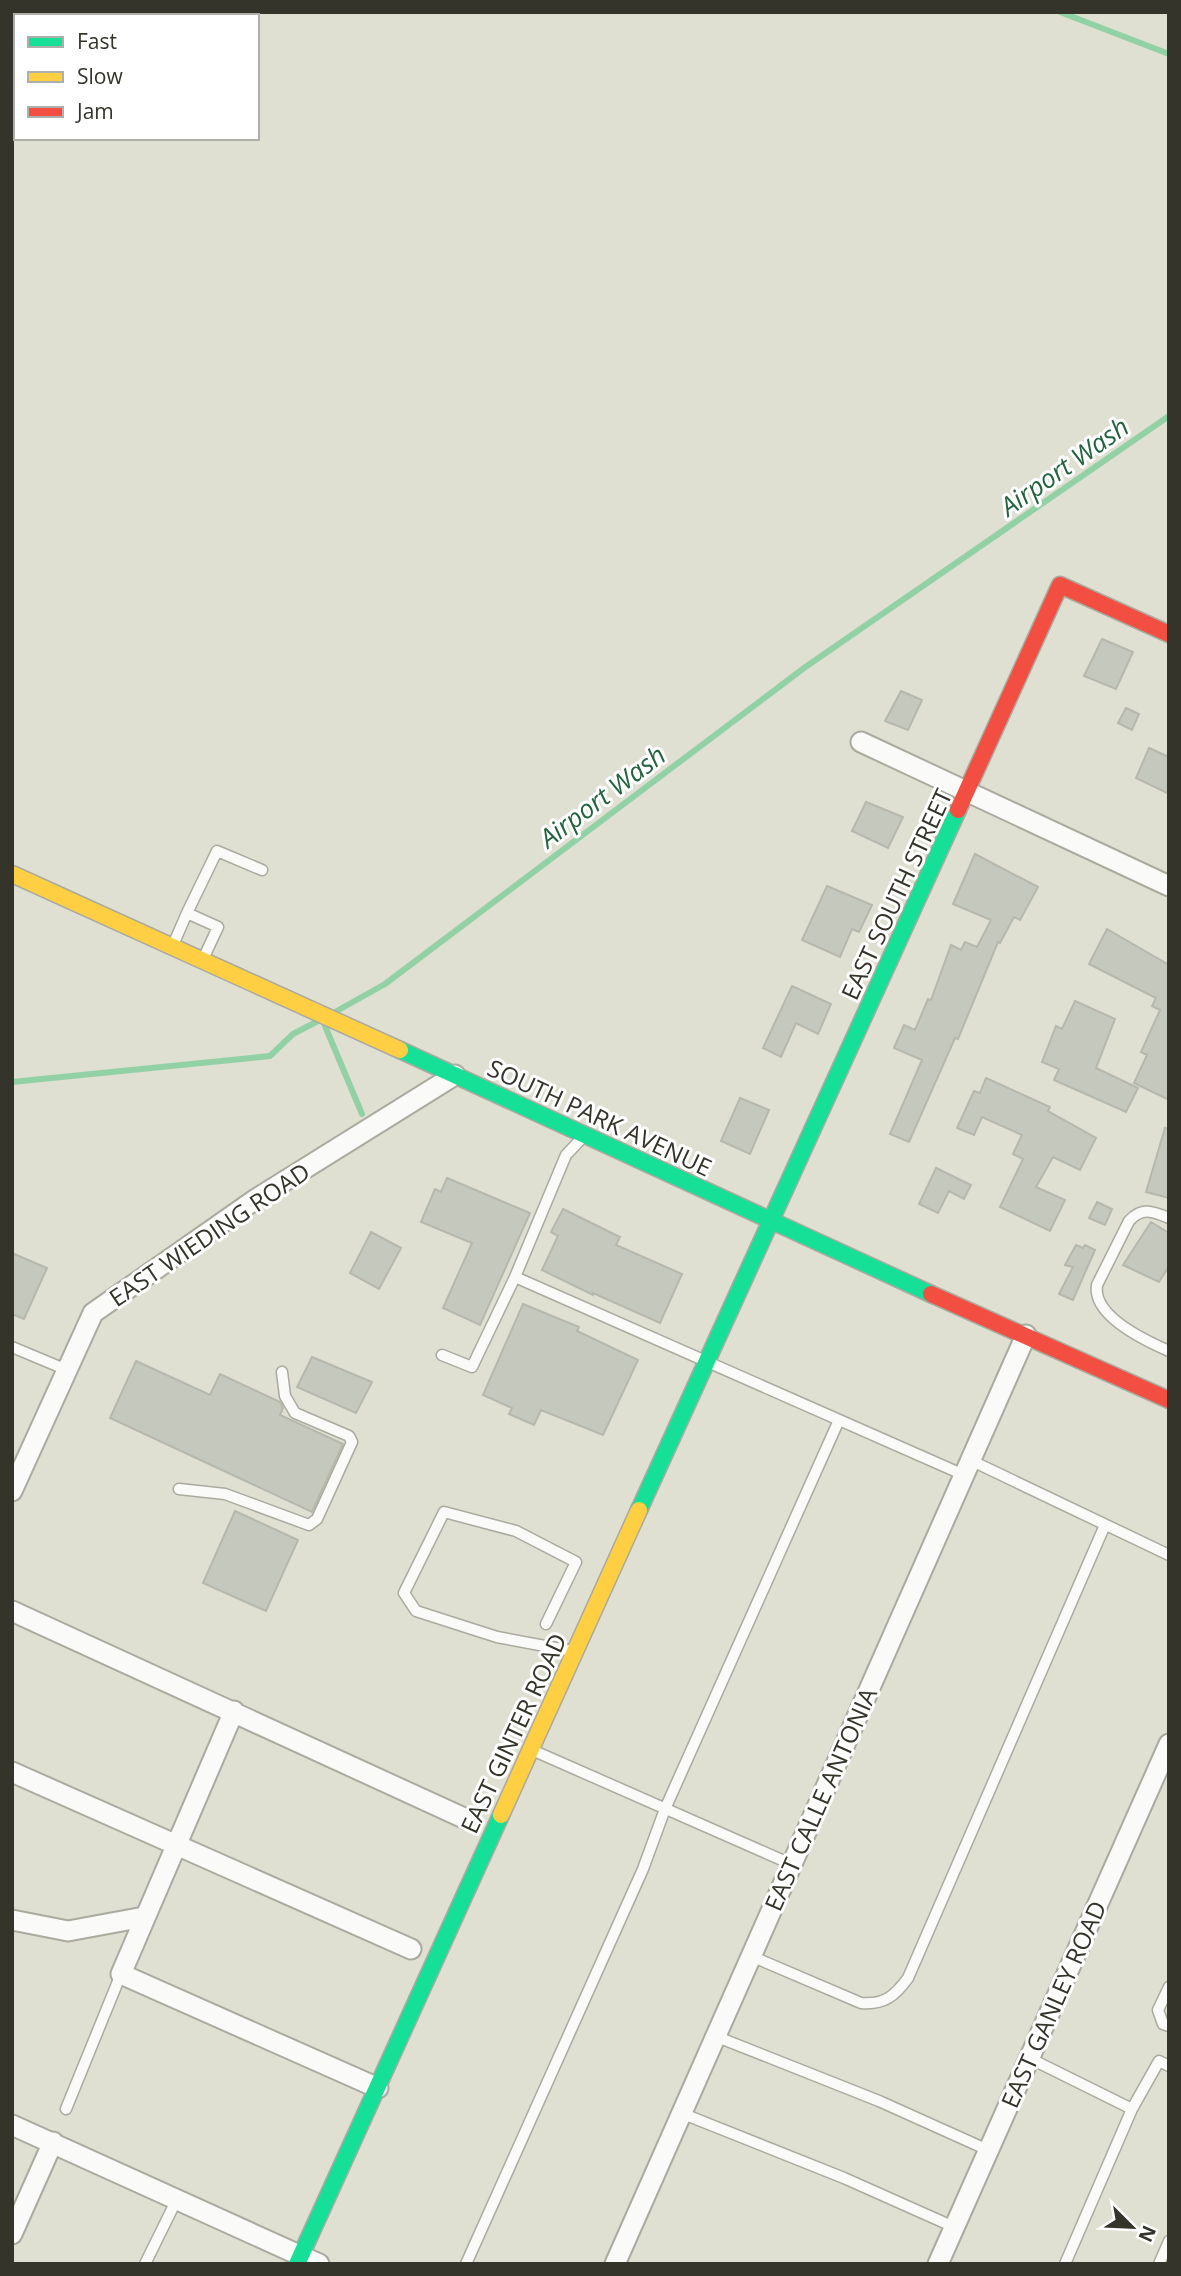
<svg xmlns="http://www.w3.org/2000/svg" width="1181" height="2276" viewBox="0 0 1181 2276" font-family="'Open Sans',sans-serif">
	<rect width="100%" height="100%" fill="#dfdfd2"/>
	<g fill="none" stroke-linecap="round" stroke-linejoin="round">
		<path stroke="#92d1a5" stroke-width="6" d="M 1060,12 L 1169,54
			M 335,1012 L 385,984 L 804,668 L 1169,416
			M 325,1026 L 362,1114
			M 12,1082 L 270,1056 L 293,1034 L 316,1022"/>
	</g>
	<path fill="#c5c8bd" stroke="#b6b8ae" stroke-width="2" d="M 1102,639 L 1133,652 L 1116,689 L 1084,676 Z
		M 901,691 L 922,700 L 908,730 L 885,721 Z
		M 1126,708 L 1139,714 L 1132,730 L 1118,723 Z
		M 1149,748 L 1169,757 L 1169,794 L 1136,778 Z
		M 866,802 L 903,817 L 888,848 L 852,831 Z
		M 975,854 L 1038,887 L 1020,920 L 1014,917 L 1000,943 L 998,942 L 958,1039 L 955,1038 L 909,1142 L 890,1134 L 922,1060 L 894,1048 L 904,1025 L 915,1030 L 928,999 L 931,1000 L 951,945 L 961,950 L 965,942 L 977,947 L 991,920 L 953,904 Z
		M 827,886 L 872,905 L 859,932 L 852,929 L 840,957 L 802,940 Z
		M 1107,929 L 1169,965 L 1169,1100 L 1134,1083 L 1147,1055 L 1141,1052 L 1160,1010 L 1152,1006 L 1156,998 L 1089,964 Z
		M 792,986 L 831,1004 L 818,1034 L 796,1023 L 781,1057 L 763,1048 Z
		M 1075,1001 L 1115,1019 L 1096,1068 L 1138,1088 L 1126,1112 L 1054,1080 L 1059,1069 L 1042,1062 L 1056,1026 L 1062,1029 Z
		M 986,1078 L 1050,1107 L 1048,1111 L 1096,1138 L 1080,1170 L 1053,1157 L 1036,1187 L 1065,1200 L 1050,1231 L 1000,1207 L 1023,1159 L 1013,1154 L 1022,1135 L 982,1117 L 974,1135 L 957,1128 L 974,1091 L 980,1093 Z
		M 740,1098 L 769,1110 L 750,1154 L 721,1141 Z
		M 1165,1128 L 1169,1129 L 1169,1198 L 1146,1192 Z
		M 936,1168 L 971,1185 L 964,1199 L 949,1191 L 938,1213 L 919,1204 Z
		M 447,1178 L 530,1213 L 480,1325 L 443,1308 L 472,1243 L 421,1222 L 435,1189 L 441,1192 Z
		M 1097,1202 L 1112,1209 L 1105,1225 L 1089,1218 Z
		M 563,1209 L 620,1237 L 616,1245 L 682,1274 L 660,1323 L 593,1293 L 593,1295 L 542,1270 L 558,1236 L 551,1232 Z
		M 1151,1222 L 1169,1233 L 1169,1266 L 1159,1282 L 1123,1265 Z
		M 371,1232 L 401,1248 L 379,1289 L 350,1273 Z
		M 1076,1245 L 1083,1248 L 1085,1245 L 1095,1250 L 1073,1300 L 1059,1294 L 1073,1267 L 1065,1265 Z
		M 12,1253 L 47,1268 L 24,1319 L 12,1314 Z
		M 523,1304 L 579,1327 L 577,1331 L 638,1360 L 603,1435 L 541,1410 L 534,1425 L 509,1414 L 512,1408 L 483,1395 Z
		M 312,1357 L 372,1382 L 356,1413 L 297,1387 Z
		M 136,1361 L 210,1395 L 220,1374 L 280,1402 L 283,1408 L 280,1415 L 343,1444 L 312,1512 L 110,1418 Z
		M 235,1511 L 298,1540 L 266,1611 L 203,1583 Z"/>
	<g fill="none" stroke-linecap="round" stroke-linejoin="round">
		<defs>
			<path id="lane" d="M 173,945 L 187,913
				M 204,957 L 218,927 L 187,913 L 217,851 L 262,870
				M 1169,1218 C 1152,1211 1142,1207 1129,1221 L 1097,1285 C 1092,1316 1146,1341 1169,1351
				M 515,1277 L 566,1155 L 583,1137
				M 12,1347 L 67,1370
				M 442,1355 L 472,1367 L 515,1277 L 964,1475
				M 970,1460 L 1169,1555
				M 179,1489 L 225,1494 L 309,1525 L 317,1519 L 352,1442 L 349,1436 L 295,1413 L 285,1396 L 282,1372
				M 546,1624 L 576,1562 L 516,1531 L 444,1512 L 404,1593 L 416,1611 L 497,1637 L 572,1651
				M 532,1750 L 791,1864
				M 751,1956 L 861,2003 C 884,2005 895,1996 908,1978 L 1105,1525
				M 1169,1987 L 1158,2010 L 1163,2024 L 1169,2026
				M 715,2036 L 879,2101 L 988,2150
				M 1029,2058 L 1132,2109
				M 66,2109 L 121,1974
				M 681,2113 L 844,2178 L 954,2227
				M 145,2264 L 177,2199
				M 466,2264 L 643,1869 L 665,1809 L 839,1420
				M 1065,2264 L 1132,2109 L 1159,2061 L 1169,2066
				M 1159,2264 L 1169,2241"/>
			<path id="street" d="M 861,742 L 1169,886
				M 12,1491 L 93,1313 L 256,1199 L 455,1075
				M 12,1611 L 466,1819
				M 234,1711 L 121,1974 L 378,2088
				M 12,1772 L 411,1949
				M 12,1920 L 68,1931 L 144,1917
				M 12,2125 L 319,2264
				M 12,2234 L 53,2142
				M 615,2264 L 1026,1335
				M 938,2264 L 1169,1744"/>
			<path id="fast" d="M 400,1050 L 931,1294
				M 639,1510 L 958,810
				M 297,2264 L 501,1815"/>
			<path id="slow" d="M 42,16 L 43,12
				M 12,84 L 16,76
				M 12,874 L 400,1050
				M 501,1815 L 639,1510"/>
			<path id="jam" d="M 958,810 L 1060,585 L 1169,634
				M 931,1294 L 1169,1400"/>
		</defs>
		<use href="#lane" stroke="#aaaa9f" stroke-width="13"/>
		<use href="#street" stroke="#aaaa9f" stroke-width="23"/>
		<use href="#fast" stroke="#aaaa9f" stroke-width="19"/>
		<use href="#slow" stroke="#aaaa9f" stroke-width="19"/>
		<use href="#jam" stroke="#aaaa9f" stroke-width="19"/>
		<use href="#lane" stroke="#fafaf8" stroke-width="10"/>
		<use href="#street" stroke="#fafaf8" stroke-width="19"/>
		<use href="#fast" stroke="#16e098" stroke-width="16"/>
		<use href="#slow" stroke="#ffcf43" stroke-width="16"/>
		<use href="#jam" stroke="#f24e42" stroke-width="16"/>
	</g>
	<g text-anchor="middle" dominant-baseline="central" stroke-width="6" stroke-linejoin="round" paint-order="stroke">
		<g font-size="24" fill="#34342a" stroke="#fff">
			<text transform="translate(896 894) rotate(-65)">EAST SOUTH STREET</text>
			<text transform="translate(600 1117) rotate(25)">SOUTH PARK AVENUE</text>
			<text transform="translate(209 1234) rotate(-34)">EAST WIEDING ROAD</text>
			<text transform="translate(513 1733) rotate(-65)">EAST GINTER ROAD</text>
			<text transform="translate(820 1799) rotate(-66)">EAST CALLE ANTONIA</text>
			<text transform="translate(1053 2004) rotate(-66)">EAST GANLEY ROAD</text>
		</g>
		<g font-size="26" font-style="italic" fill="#23643e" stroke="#fff">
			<text transform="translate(1064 466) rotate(-35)">Airport Wash</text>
			<text transform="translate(602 796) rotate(-37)">Airport Wash</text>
		</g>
	</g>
	<rect width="1181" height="2276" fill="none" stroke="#34342a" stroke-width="28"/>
	<rect x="14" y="14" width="245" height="126" fill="#ffffff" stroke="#aeaeaa" stroke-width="2"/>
	<rect x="28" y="37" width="35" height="10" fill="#16e098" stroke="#aeaeaa" stroke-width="2"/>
	<text x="77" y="49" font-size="21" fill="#34342a">Fast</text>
	<rect x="28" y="72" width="35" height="10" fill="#ffcf43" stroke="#aeaeaa" stroke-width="2"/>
	<text x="77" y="84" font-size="21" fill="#34342a">Slow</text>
	<rect x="28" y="107" width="35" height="10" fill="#f24e42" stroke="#aeaeaa" stroke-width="2"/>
	<text x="77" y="119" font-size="21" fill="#34342a">Jam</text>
	<g transform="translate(1132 2227) rotate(114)" stroke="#ffffff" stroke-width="5" paint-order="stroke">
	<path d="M0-5L12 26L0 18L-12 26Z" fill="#34342a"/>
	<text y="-10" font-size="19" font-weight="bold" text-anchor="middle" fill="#34342a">N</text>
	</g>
</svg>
